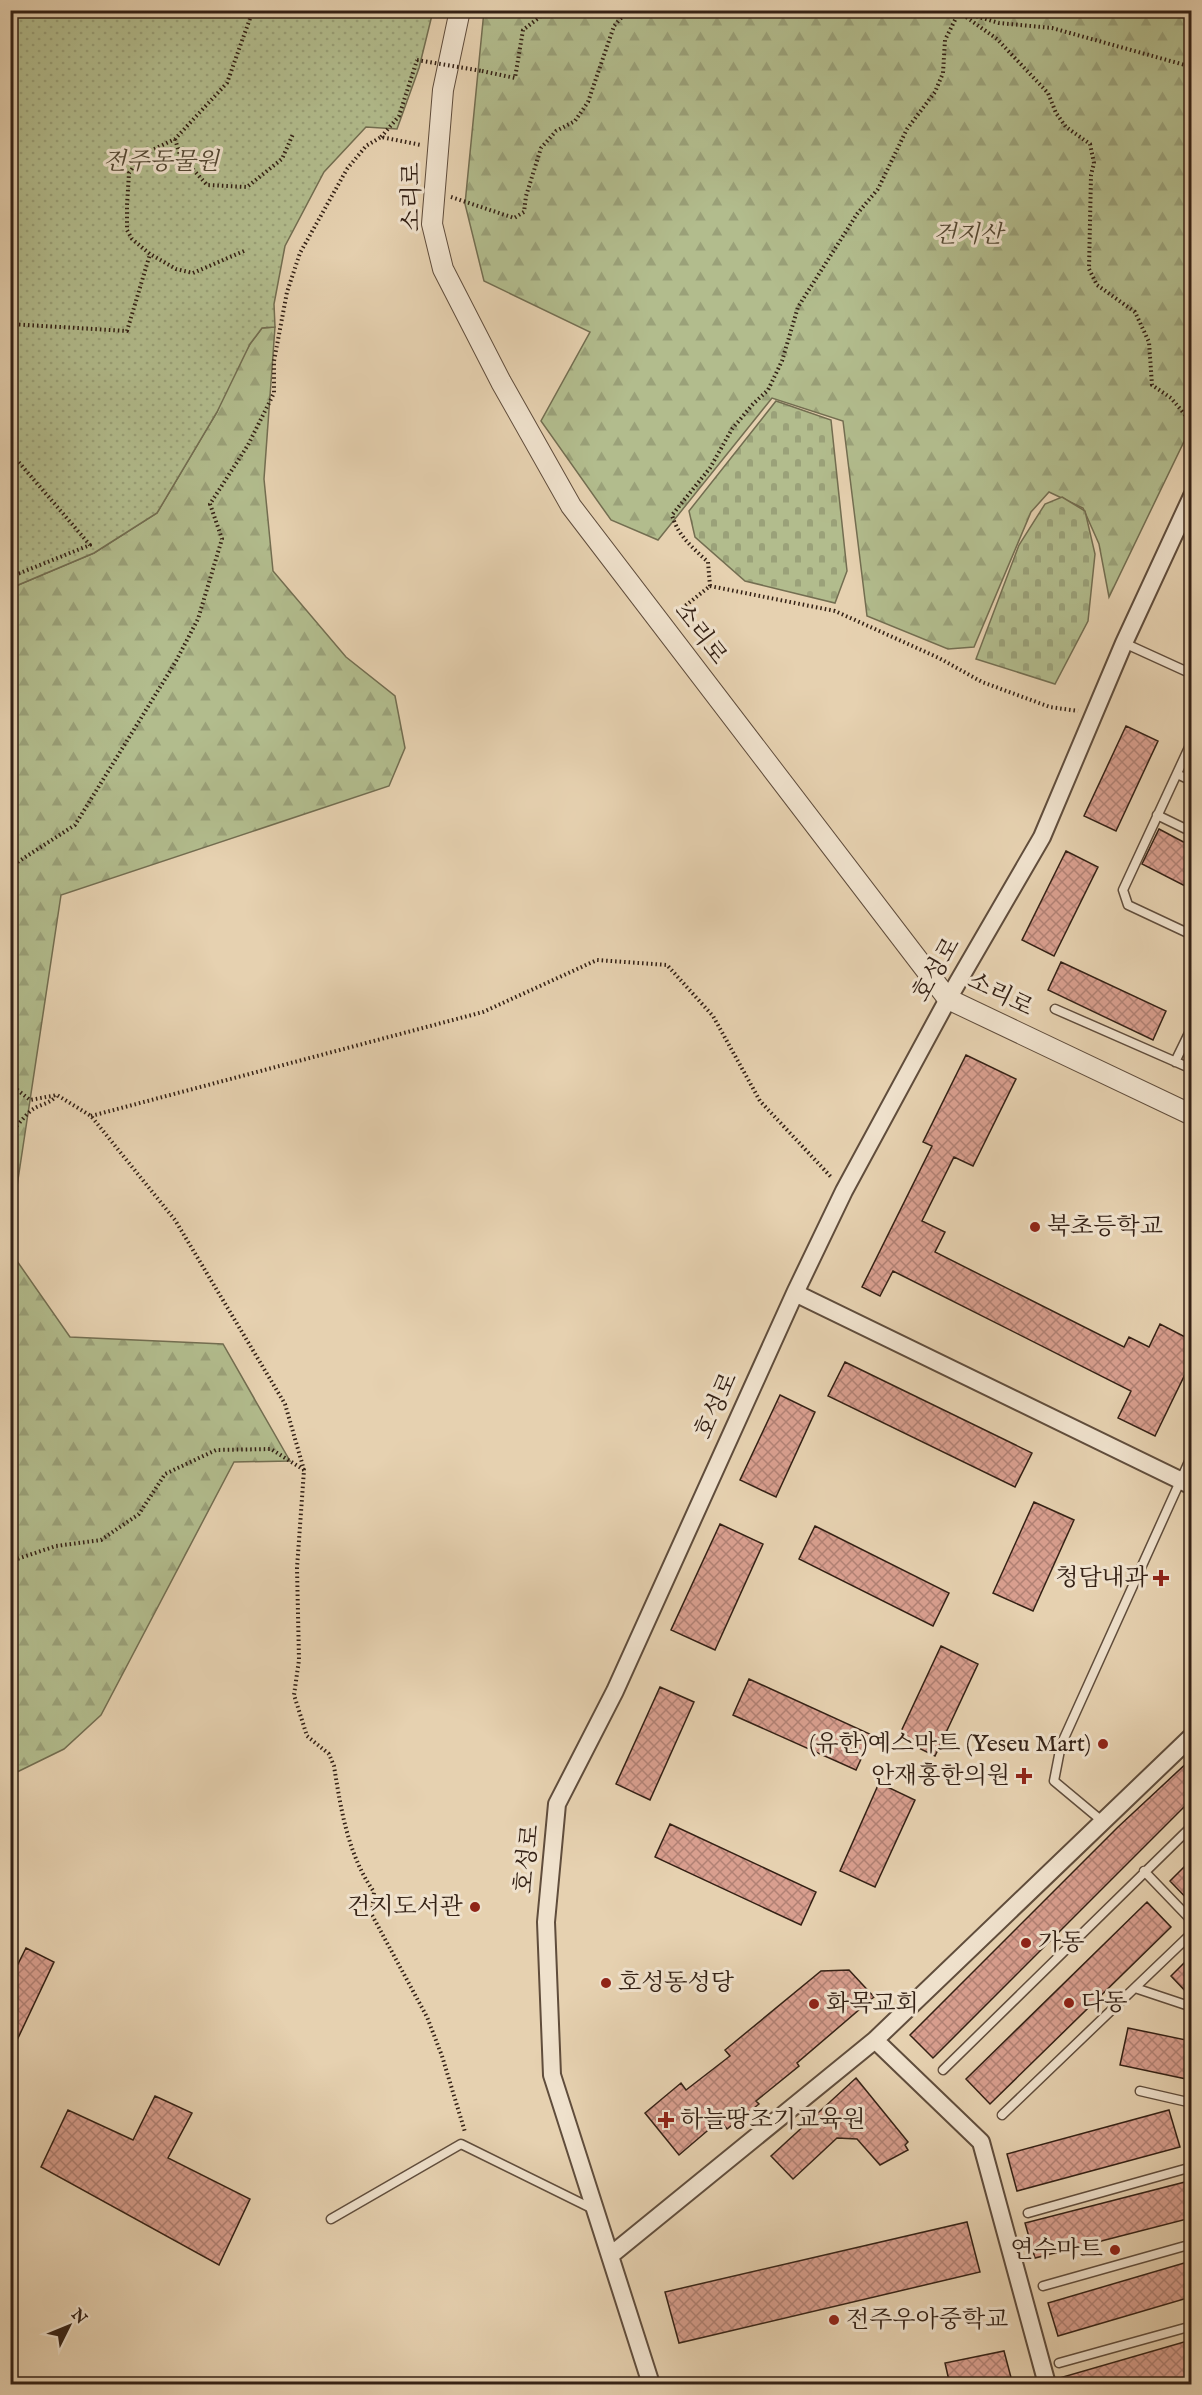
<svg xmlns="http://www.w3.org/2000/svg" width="1202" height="2395" viewBox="0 0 1202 2395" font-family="'IM FELL English','Noto Serif KR',serif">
	<defs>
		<pattern id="forest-firs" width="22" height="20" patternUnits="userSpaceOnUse" patternTransform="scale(1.5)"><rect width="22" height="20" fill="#b2bc8d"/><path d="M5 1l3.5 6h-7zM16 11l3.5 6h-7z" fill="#9aa179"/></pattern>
		<pattern id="cemetery-stones" width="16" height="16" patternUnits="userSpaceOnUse" patternTransform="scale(1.5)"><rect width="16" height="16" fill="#b2bc8d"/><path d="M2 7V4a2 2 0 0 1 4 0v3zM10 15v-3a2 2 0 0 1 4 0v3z" fill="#9aa179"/></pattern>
		<pattern id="park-dots" width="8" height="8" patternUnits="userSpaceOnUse" patternTransform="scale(1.5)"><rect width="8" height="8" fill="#b2bc8d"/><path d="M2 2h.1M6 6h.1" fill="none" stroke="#9aa179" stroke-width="1.8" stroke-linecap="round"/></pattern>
		<pattern id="building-cross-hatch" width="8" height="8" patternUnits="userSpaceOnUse" patternTransform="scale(1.5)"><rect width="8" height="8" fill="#d99f8f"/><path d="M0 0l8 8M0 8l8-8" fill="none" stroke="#b18174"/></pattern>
	</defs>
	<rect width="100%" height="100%" fill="#e6d1b0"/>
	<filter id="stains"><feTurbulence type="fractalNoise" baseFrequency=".00333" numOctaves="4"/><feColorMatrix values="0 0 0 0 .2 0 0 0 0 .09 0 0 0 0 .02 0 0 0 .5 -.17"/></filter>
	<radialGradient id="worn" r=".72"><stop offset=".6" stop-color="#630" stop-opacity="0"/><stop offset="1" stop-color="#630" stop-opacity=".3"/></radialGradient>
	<path fill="url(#forest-firs)" stroke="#736e51" stroke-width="1.5" d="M 484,11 L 1191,11 L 1191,427 L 1109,597 L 1099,544 L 1083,508 L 1049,492 L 1031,512 L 974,647 L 948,649 L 867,616 L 843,421 L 772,398 L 658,540 L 611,520 L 541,421 L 590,332 L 484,281 L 465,204 Z
		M 275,327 L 264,479 L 273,571 L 346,657 L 395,696 L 405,748 L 389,786 L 61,895 L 11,1226 L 11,588 L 94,553 L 157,513 L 217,412 L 233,373 L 250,344 L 262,328 Z
		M 10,1251 L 70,1337 L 223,1344 L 290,1461 L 234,1462 L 101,1715 L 64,1749 L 11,1775 Z"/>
	<path fill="url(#cemetery-stones)" stroke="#736e51" stroke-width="1.5" d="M 776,401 L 831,420 L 847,571 L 835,603 L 745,581 L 695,537 L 689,511 Z
		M 1062,497 L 1085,511 L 1095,554 L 1088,621 L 1055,684 L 976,659 L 1019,545 L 1045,504 Z"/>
	<path fill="url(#park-dots)" stroke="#736e51" stroke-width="1.5" d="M 11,10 L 433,11 L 419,68 L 397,129 L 366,127 L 324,172 L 285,246 L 274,304 L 275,327 L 262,328 L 250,344 L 217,412 L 157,513 L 94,553 L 11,588 Z"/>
	<path fill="url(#building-cross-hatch)" stroke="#342115" stroke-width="1.5" d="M 1126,726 L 1158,741 L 1116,831 L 1084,816 Z
		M 1159,829 L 1191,846 L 1191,889 L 1142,864 Z
		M 1066,851 L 1098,867 L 1054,956 L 1022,940 Z
		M 1061,962 L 1166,1011 L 1153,1040 L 1048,990 Z
		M 966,1055 L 1016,1079 L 973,1166 L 954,1157 L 922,1221 L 945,1232 L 935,1252 L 1124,1347 L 1129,1337 L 1149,1347 L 1160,1324 L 1191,1340 L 1191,1362 L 1155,1436 L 1118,1418 L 1131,1391 L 893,1271 L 880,1296 L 862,1287 L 932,1146 L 923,1142 Z
		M 845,1362 L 1032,1453 L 1015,1487 L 828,1396 Z
		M 780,1395 L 815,1412 L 776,1497 L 740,1480 Z
		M 1034,1502 L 1074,1520 L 1033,1611 L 993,1593 Z
		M 720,1524 L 763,1544 L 715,1650 L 671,1630 Z
		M 815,1526 L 949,1593 L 933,1626 L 799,1559 Z
		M 941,1646 L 978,1664 L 935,1756 L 898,1738 Z
		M 749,1679 L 872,1735 L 856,1770 L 733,1715 Z
		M 660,1687 L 694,1702 L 650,1800 L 616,1784 Z
		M 1191,1759 L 1191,1800 L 933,2058 L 910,2035 L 1118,1827 Z
		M 879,1783 L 915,1800 L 875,1887 L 840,1871 Z
		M 670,1824 L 816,1892 L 801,1925 L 655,1857 Z
		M 1191,1860 L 1191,1903 L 1170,1881 Z
		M 1147,1902 L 1171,1927 L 990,2104 L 966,2079 Z
		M 26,1948 L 54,1962 L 10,2055 L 10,1980 Z
		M 1191,1956 L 1191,1997 L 1171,1976 Z
		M 849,1970 L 874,1997 L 797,2063 L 799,2066 L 756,2101 L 759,2104 L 727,2129 L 720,2120 L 679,2155 L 645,2113 L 681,2083 L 686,2090 L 730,2056 L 725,2050 L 821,1971 Z
		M 1128,2028 L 1191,2041 L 1191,2080 L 1120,2065 Z
		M 856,2078 L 908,2142 L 905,2145 L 908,2150 L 880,2165 L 857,2139 L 837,2138 L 793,2179 L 771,2156 Z
		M 155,2096 L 192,2113 L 168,2158 L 250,2199 L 219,2265 L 41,2167 L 68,2110 L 133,2140 Z
		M 1169,2110 L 1180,2147 L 1017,2191 L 1007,2154 Z
		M 1189,2181 L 1191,2191 L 1191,2218 L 1035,2258 L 1025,2223 Z
		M 967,2222 L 980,2272 L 679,2343 L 665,2292 Z
		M 1191,2261 L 1191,2297 L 1058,2336 L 1048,2303 Z
		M 1191,2340 L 1191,2377 L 1167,2385 L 1057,2385 L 1056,2379 Z
		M 1004,2351 L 1013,2385 L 950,2385 L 945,2363 Z"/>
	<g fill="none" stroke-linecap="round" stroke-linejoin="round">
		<defs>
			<path id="service" d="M 1124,643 L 1192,674
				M 1192,741 L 1123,890 L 1128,905 L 1192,935
				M 1177,774 L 1192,781
				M 1157,815 L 1192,832
				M 1055,1009 L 1192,1069
				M 1175,1062 L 1192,1027
				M 1102,1821 L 1054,1781 L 1061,1745 L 1192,1455
				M 1144,1871 L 1192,1921
				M 1135,1988 L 1192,2007
				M 943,2070 L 1192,1826
				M 1140,2091 L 1192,2103
				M 1002,2115 L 1192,1933
				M 1028,2213 L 1192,2167
				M 331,2219 L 461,2144 L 595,2210
				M 1043,2286 L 1192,2244
				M 1059,2363 L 1192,2326"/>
			<path id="minor" d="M 795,1293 L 1192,1486
				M 875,2040 L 981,2142 L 1047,2384
				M 611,2255 L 875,2040 L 1192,1736
				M 651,2384 L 552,2075 L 546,1922 L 557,1804 L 615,1691 L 795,1293 L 844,1191 L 948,999 L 1042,837 L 1124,643 L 1192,496"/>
			<path id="tertiary" d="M 460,10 L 443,90 L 432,224 L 443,269 L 501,382 L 571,506 L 948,999 L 1192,1115"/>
		</defs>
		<use href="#service" stroke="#604d3c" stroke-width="11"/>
		<use href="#minor" stroke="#604d3c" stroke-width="20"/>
		<use href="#tertiary" stroke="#604d3c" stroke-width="22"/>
		<path stroke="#342115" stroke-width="4" stroke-dasharray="1.5 3" stroke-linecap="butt" d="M 955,10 L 999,23 L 1052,28 L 1192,67
			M 959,12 L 997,39 L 1048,93 L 1056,113 L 1066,127 L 1090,144 L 1094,163 L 1091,175 L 1089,269 L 1097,285 L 1135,312 L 1149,342 L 1152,385 L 1171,398 L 1192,423
			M 482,71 L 515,78 L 523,30 L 541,16 L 545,10
			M 381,137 L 399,116 L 417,60
			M 175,139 L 180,155 L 207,185 L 247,187 L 282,159 L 293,134
			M 451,197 L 514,218 L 524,212 L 526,196 L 541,148 L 556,131 L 575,121 L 588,102 L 614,26 L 628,10
			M 244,251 L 193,273 L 176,269 L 150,254 L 132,239 L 127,230 L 127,205 L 129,173 L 142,155 L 175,139 L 227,83 L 253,10
			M 10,324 L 127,331 L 150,254
			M 10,452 L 90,545 L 10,577
			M 710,586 L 708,562 C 693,548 678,536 672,515 L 710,468 L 732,429 L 753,404 L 768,390 L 782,361 L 798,307 L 857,214 L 878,189 L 907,129 L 935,92 L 943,73 L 945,40 L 960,10
			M 710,586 L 835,611 L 939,658 L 982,682 L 1050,707 L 1078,711
			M 675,614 L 710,586
			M 10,867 L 75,825 L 175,663 L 198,619 L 222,539 L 210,504 L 248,445 L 274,393 L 274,361 L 287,292 L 300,253 L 347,169 L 366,146 L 381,137 L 421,145
			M 10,1084 L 30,1100 L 57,1095 L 91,1116 L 175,1220 L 285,1404 L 304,1470 L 297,1568 L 299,1660 L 294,1695 L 307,1736 L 329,1754 L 334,1766 C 341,1810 348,1855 374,1892 L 372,1915 L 427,2017 L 442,2056 L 465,2132
			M 91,1116 L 483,1012 L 597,960 L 667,965 L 713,1016 L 760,1101 L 832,1178
			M 10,1132 C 19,1125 27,1112 35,1108 C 42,1104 51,1103 56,1096
			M 10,1548 L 14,1560
			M 10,1563 L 14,1560 L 56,1546 L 101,1540 L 139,1514 L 165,1474 L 216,1450 L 271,1449 L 304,1470"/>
		<use href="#service" stroke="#efe1cc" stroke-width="8"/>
		<use href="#minor" stroke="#efe1cc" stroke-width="16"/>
		<use href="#tertiary" stroke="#efe1cc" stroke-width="20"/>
		<path stroke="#342115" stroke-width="4" stroke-dasharray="1.5 3" stroke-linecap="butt" d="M 417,60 L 482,71"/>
	</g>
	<g fill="#8f2418" stroke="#efe1cc" stroke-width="2">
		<circle cx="1035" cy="1227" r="6"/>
		<path d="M1158 1569h6v6h6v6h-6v6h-6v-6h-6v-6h6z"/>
		<circle cx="1103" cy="1744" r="6"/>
		<path d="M1021 1767h6v6h6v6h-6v6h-6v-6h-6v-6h6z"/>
		<circle cx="475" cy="1907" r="6"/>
		<circle cx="1026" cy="1943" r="6"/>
		<circle cx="606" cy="1983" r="6"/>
		<circle cx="1069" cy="2003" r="6"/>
		<circle cx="814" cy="2004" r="6"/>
		<path d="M663 2111h6v6h6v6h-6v6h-6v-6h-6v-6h6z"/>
		<circle cx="1115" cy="2250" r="6"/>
		<circle cx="834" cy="2320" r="6"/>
	</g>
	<g text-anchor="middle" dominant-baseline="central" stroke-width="6" stroke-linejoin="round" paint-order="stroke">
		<g font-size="24" font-style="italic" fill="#544833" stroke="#efe1cc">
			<text x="161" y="162">전주동물원</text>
			<text x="968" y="235">건지산</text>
		</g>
		<g font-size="24" fill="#342115" stroke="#efe1cc">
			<text transform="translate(412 197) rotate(-90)">소리로</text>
			<text transform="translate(700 634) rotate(53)">소리로</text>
			<text transform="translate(937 970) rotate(-60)">호성로</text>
			<text transform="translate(1000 995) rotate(26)">소리로</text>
			<text transform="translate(717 1406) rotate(-66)">호성로</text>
			<text transform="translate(528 1859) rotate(-84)">호성로</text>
		</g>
		<g font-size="24" fill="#342115" stroke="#efe1cc" text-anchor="start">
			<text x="1047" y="1227">북초등학교</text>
			<text x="1148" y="1578" text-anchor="end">청담내과</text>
			<text x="1091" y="1744" text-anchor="end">(유한)예스마트 (Yeseu Mart)</text>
			<text x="1010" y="1776" text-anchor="end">안재홍한의원</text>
			<text x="463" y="1907" text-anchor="end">건지도서관</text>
			<text x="1038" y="1943">가동</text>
			<text x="618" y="1983">호성동성당</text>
			<text x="1081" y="2003">다동</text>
			<text x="826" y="2004">화목교회</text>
			<text x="680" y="2120">하늘땅조기교육원</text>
			<text x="1103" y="2250" text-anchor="end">연수마트</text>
			<text x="846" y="2320">전주우아중학교</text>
		</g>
	</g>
	<rect width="1202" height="2395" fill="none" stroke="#e6d1b0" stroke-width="36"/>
	<rect x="12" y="12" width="1178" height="2371" fill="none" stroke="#342115" stroke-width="3"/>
	<rect x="18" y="18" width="1166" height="2359" fill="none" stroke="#342115" stroke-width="1.5"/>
	<g transform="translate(69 2326) rotate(47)" stroke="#efe1cc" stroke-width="4.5" paint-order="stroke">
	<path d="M0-4.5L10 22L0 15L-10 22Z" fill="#342115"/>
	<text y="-9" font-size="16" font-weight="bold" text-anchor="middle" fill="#342115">N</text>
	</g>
	<rect width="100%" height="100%" filter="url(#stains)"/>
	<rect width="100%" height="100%" fill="url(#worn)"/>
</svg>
